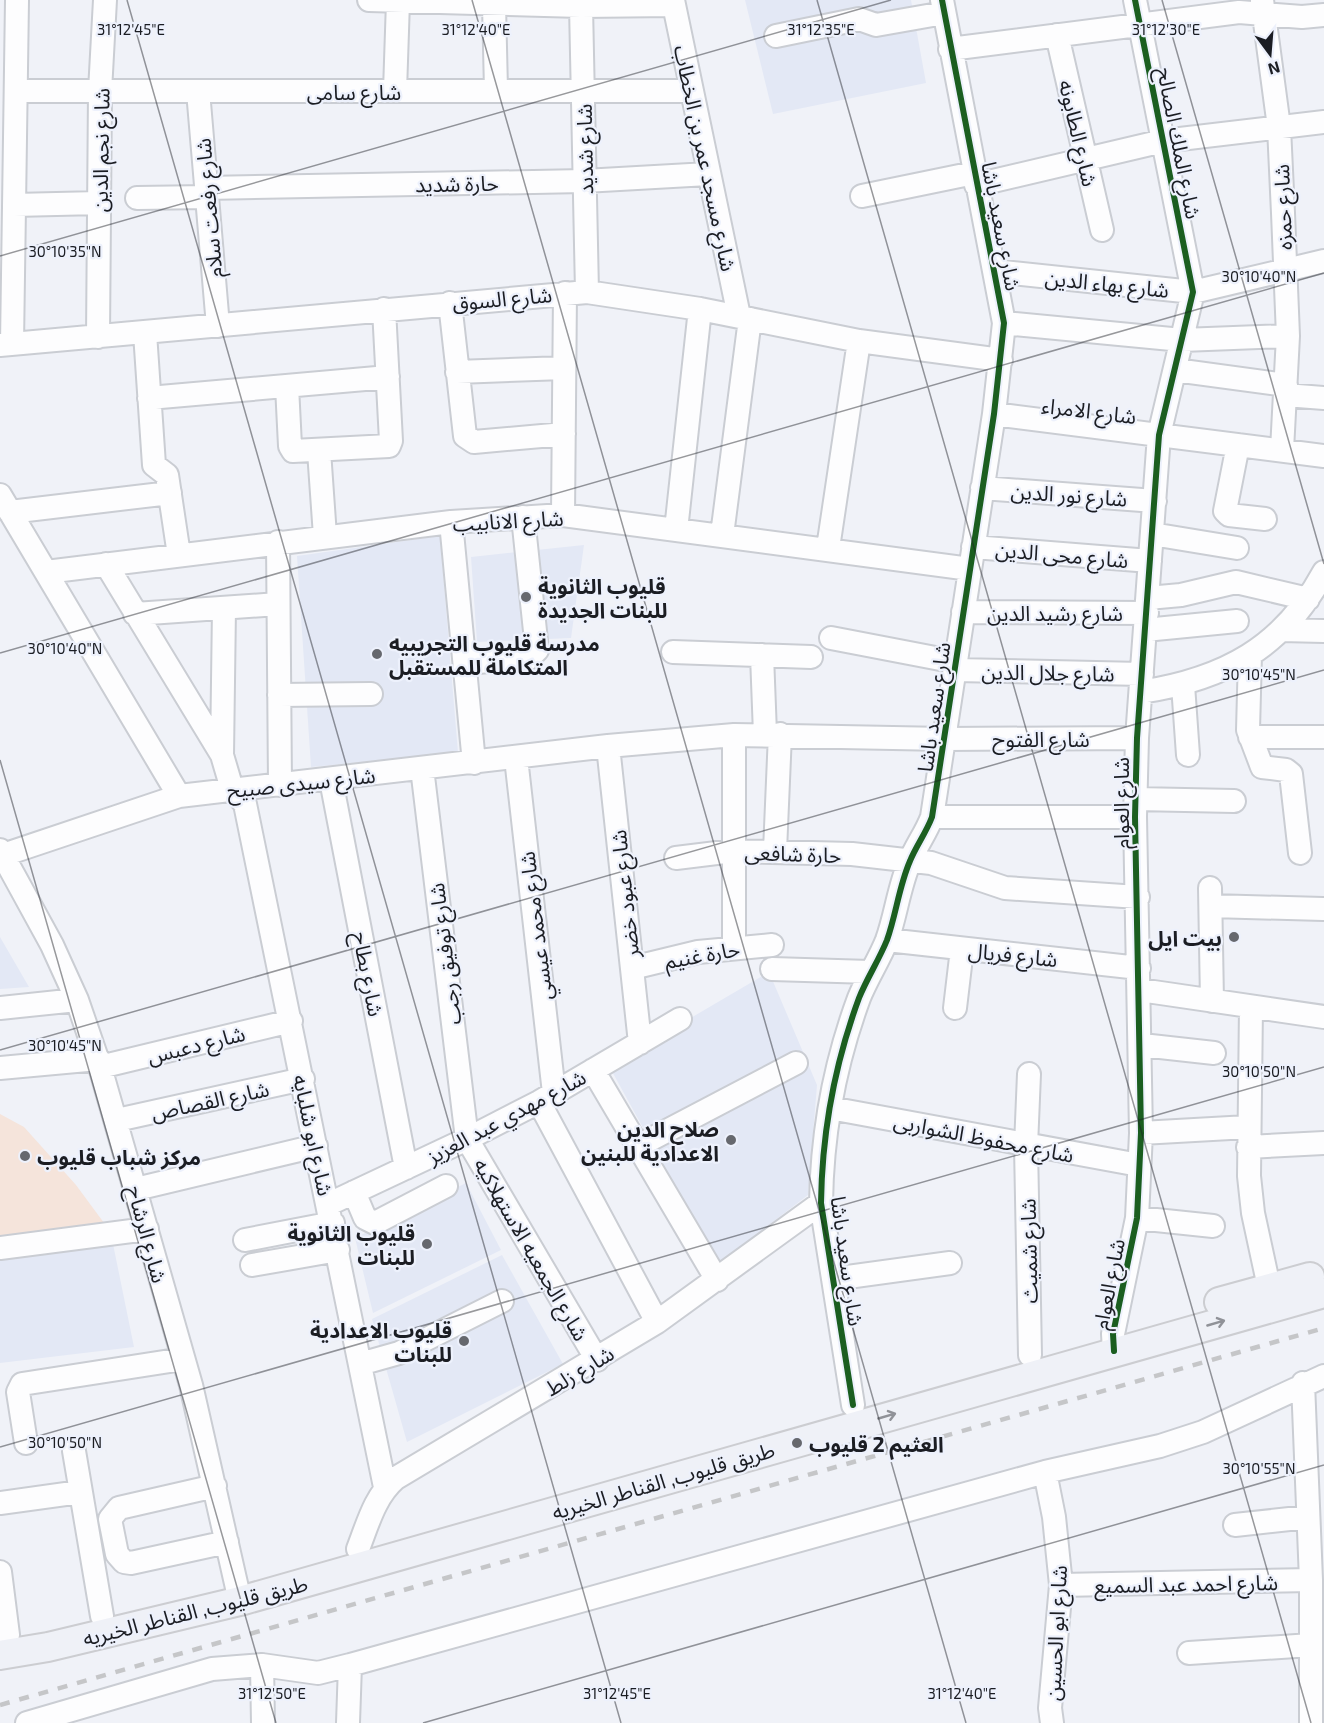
<svg xmlns="http://www.w3.org/2000/svg" width="1324" height="1723" viewBox="0 0 1324 1723" font-family="'Exo 2','Noto Sans Arabic',sans-serif">
	<rect width="100%" height="100%" fill="#f0f2f8"/>
	<path fill="#e3e8f5" d="M 745,0 L 911,0 L 926,83 L 773,114 Z
		M 440,536 L 458,753 L 311,767 L 297,556 Z
		M 584,545 L 571,638 L 477,642 L 471,557 Z
		M 0,937 L 29,987 L 0,989 Z
		M 769,972 L 817,1085 L 808,1195 L 718,1264 L 609,1066 Z
		M 466,1183 L 501,1250 L 373,1313 L 355,1238 Z
		M 113,1244 L 134,1347 L 0,1363 L 0,1258 Z
		M 502,1255 L 563,1364 L 407,1442 L 372,1319 Z"/>
	<path fill="#f5e4db" d="M 0,1114 L 24,1127 L 76,1185 L 107,1227 L 0,1238 Z"/>
	<g fill="none" stroke-linecap="round" stroke-linejoin="round">
		<defs>
			<path id="minor" d="M 369,0 L 581,6 L 674,5
				M 673,0 L 739,316
				M 1262,0 L 1279,127 L 1283,213 L 1288,336 L 1282,450
				M 494,5 L 496,90
				M 581,6 L 587,292
				M 1057,35 L 1102,230
				M 776,36 L 859,19 L 876,25 L 944,13
				M 950,49 L 1239,12 L 1302,17 L 1324,15
				M 16,91 L 691,91
				M 198,91 L 218,326
				M 395,91 L 398,1
				M 976,185 L 1163,141 L 1324,122
				M 206,188 L 584,181 L 708,174
				M 862,196 L 974,173
				M 137,198 L 207,197
				M 14,205 L 99,203
				M 994,271 L 1193,292 L 1324,261
				M 450,303 L 465,436 L 474,442 L 564,434
				M 1004,323 L 1182,340 L 1288,336
				M 145,333 L 154,465 L 167,475 L 179,555
				M 98,337 L 100,91 L 105,0
				M 12,344 L 17,0
				M 0,345 L 587,292 L 700,309 L 859,341 L 1001,360
				M 1175,370 L 1286,385
				M 457,372 L 564,368
				M 287,386 L 290,446 L 293,451 L 389,446 L 391,441 L 384,309
				M 1285,395 L 1324,398
				M 149,398 L 388,377
				M 994,414 L 1324,456
				M 1238,445 L 1225,511 L 1229,515 L 1265,519
				M 319,451 L 325,536
				M 982,488 L 1155,501
				M 0,495 L 179,796
				M 10,512 L 170,493
				M 563,515 L 565,293
				M 451,522 L 474,763
				M 676,530 L 700,309
				M 1152,534 L 1237,548
				M 722,535 L 750,319
				M 278,542 L 280,785
				M 973,547 L 1150,561
				M 828,548 L 859,341
				M 106,564 L 222,755
				M 46,572 L 451,522 L 563,515 L 970,569
				M 1148,598 L 1181,595 L 1236,582 L 1308,599
				M 224,608 L 222,755 L 232,789 L 245,804 L 385,1487
				M 963,612 L 1147,613
				M 135,614 L 278,604
				M 1145,630 L 1237,621
				M 1281,630 L 1324,631
				M 831,638 L 956,662
				M 673,652 L 811,657
				M 762,655 L 765,734
				M 1250,655 L 1248,730 L 1262,767 L 1286,770 L 1291,774 L 1300,853
				M 465,663 L 529,658 L 537,650 L 523,517
				M 955,670 L 1142,674
				M 1183,685 L 1188,755
				M 1141,692 C 1224,679 1283,648 1324,572
				M 279,695 L 371,694
				M 734,735 L 734,947
				M 1250,737 L 1324,737
				M 608,746 L 640,1043
				M 516,758 L 554,1093
				M 422,768 L 467,1139 L 597,1360
				M 331,780 L 406,1168
				M 1136,799 L 1234,801
				M 932,817 L 1135,817
				M 0,850 L 52,945 L 77,1000 L 100,1067 L 191,1385 L 240,1601
				M 775,851 L 780,734
				M 3,855 L 179,796 L 608,746 L 734,735 L 945,739 L 1137,738
				M 676,858 L 733,851 L 852,854 L 931,863 L 1005,888 L 1138,897
				M 1210,888 L 1212,1001
				M 1211,906 L 1323,909
				M 887,940 L 1139,968
				M 632,968 L 698,952 L 772,945
				M 772,969 L 870,972
				M 1140,990 L 1324,1017
				M 1251,1007 L 1249,1176 L 1253,1213 L 1269,1287
				M 0,1008 L 77,1000
				M 955,1008 L 962,949
				M 1142,1045 L 1214,1053
				M 100,1067 L 291,1021
				M 0,1068 L 98,1059
				M 593,1070 L 717,1280
				M 1029,1074 L 1026,1146 L 1030,1355
				M 539,1102 L 657,1322
				M 830,1108 L 1139,1165
				M 117,1120 L 303,1079
				M 1141,1133 L 1248,1127
				M 638,1146 L 796,1063
				M 1248,1147 L 1324,1143
				M 136,1189 L 316,1146
				M 354,1192 L 365,1218 L 375,1223 L 446,1186
				M 329,1204 L 467,1139 L 539,1102 L 680,1019
				M 1137,1218 L 1213,1226
				M 245,1240 L 333,1223
				M 0,1248 L 147,1229
				M 252,1265 L 338,1250
				M 833,1279 L 950,1263
				M 1114,1351 L 1113,1334 L 1137,1218 L 1141,1133 L 1135,817 L 1137,738 L 1159,435 L 1193,292 L 1135,0
				M 360,1364 L 399,1353 L 502,1301
				M 1303,1383 L 1311,1580 L 1311,1723
				M 853,1405 L 821,1203 C 822,1133 835,1063 859,998 C 867,978 879,960 887,940 C 896,915 899,886 910,861 C 916,846 926,833 932,817 L 994,414 L 1004,323 L 942,0
				M 26,1443 L 18,1392 L 22,1384 L 183,1359
				M 74,1451 L 102,1616
				M 1045,1472 L 1054,1517 L 1061,1585 L 1050,1708 L 1052,1723
				M 215,1486 L 119,1508 L 110,1519 L 117,1554 L 124,1562 L 131,1563 L 227,1542
				M 0,1503 L 80,1492
				M 1235,1525 L 1308,1517
				M 358,1549 C 368,1523 375,1496 396,1478 L 657,1322 L 821,1203
				M 0,1572 L 8,1635
				M 1061,1585 L 1311,1580
				M 1189,1653 L 1311,1645
				M 262,1665 L 263,1723
				M 27,1723 L 212,1669 L 262,1665 L 318,1673 L 350,1665 L 1045,1472 L 1160,1446 L 1203,1432 L 1324,1376
				M 348,1723 L 350,1665"/>
			<path id="major" d="M 1219,1302 L 1310,1277
				M 0,1655 L 48,1647 L 240,1601 L 1324,1293"/>
		</defs>
		<use href="#minor" stroke="#cacdd3" stroke-width="26"/>
		<use href="#major" stroke="#cccdd1" stroke-width="32"/>
		<use href="#minor" stroke="#fdfdfe" stroke-width="22"/>
		<use href="#major" stroke="#eff1f7" stroke-width="28"/>
		<path stroke="#c5c6c8" stroke-width="4.5" stroke-dasharray="10 10" stroke-linecap="butt" d="M 0,1705 L 1324,1328"/>
		<defs>
			<path id="cycleway" d="M 1114,1351 L 1113,1334 L 1137,1218 L 1141,1133 L 1135,817 L 1137,738 L 1159,435 L 1193,292 L 1135,0
				M 853,1405 L 821,1203 C 822,1133 835,1063 859,998 C 867,978 879,960 887,940 C 896,915 899,886 910,861 C 916,846 926,833 932,817 L 994,414 L 1004,323 L 942,0"/>
		</defs>
		<use href="#cycleway" stroke="#edf1fc" stroke-width="10"/>
		<use href="#cycleway" stroke="#1b5e20" stroke-width="6"/>
	</g>
	<defs><path id="oneway-shaft" d="M-6 0H5M1.5-3L5.5 0L1.5 3" fill="none" stroke-width="1.6" stroke-linecap="round" stroke-linejoin="round" transform="scale(1.5)"/></defs>
	<g stroke="#909298">
		<use href="#oneway-shaft" transform="translate(1216 1323) rotate(-16)"/>
		<use href="#oneway-shaft" transform="translate(887 1416) rotate(-16)"/>
	</g>
	<path fill="none" stroke="#1b1d23" stroke-width="1.5" stroke-opacity="0.45" d="M 127,0 L 621,1723M 472,0 L 966,1723M 817,0 L 1311,1723M 1162,0 L 1324,564M 0,256 L 891,0M 0,653 L 1324,273M 0,760 L 276,1723M 0,1050 L 1324,670M 0,1447 L 1324,1067M 423,1723 L 1324,1465"/>
	<g fill="#66686e" stroke="#edf1fc" stroke-width="2">
		<circle cx="526" cy="597" r="6"/>
		<circle cx="377" cy="654" r="6"/>
		<circle cx="1234" cy="937" r="6"/>
		<circle cx="731" cy="1140" r="6"/>
		<circle cx="25" cy="1156" r="6"/>
		<circle cx="427" cy="1244" r="6"/>
		<circle cx="464" cy="1341" r="6"/>
		<circle cx="797" cy="1443" r="6"/>
	</g>
	<g text-anchor="middle" dominant-baseline="central" stroke-width="4.5" stroke-linejoin="round" paint-order="stroke">
		<g font-size="21" fill="#1b1d23" stroke="#edf1fc">
			<text x="354" y="91">شارع سامى</text>
			<text transform="translate(1079 133) rotate(77)">شارع الطابونه</text>
			<text transform="translate(1180 143) rotate(79)">شارع الملك الصالح</text>
			<text transform="translate(584 149) rotate(-91)">شارع شديد</text>
			<text transform="translate(100 150) rotate(-89)">شارع نجم الدين</text>
			<text transform="translate(706 158) rotate(78)">شارع مسجد عمر بن الخطاب</text>
			<text transform="translate(457 183) rotate(-1)">حارة شديد</text>
			<text transform="translate(1282 207) rotate(-92)">شارع حمزه</text>
			<text transform="translate(208 208) rotate(-95)">شارع رفعت سلام</text>
			<text transform="translate(1002 226) rotate(79)">شارع سعيد باشا</text>
			<text transform="translate(1107 283) rotate(6)">شارع بهاء الدين</text>
			<text transform="translate(502 298) rotate(-5)">شارع السوق</text>
			<text transform="translate(1089 410) rotate(7)">شارع الامراء</text>
			<text transform="translate(1069 494) rotate(4)">شارع نور الدين</text>
			<text transform="translate(508 520) rotate(-3)">شارع الانابيب</text>
			<text transform="translate(1062 554) rotate(5)">شارع محى الدين</text>
			<text x="1055" y="612">شارع رشيد الدين</text>
			<text transform="translate(1048 672) rotate(1)">شارع جلال الدين</text>
			<text transform="translate(933 707) rotate(-82)">شارع سعيد باشا</text>
			<text x="1041" y="738">شارع الفتوح</text>
			<text transform="translate(301 782) rotate(-6)">شارع سيدى صبيح</text>
			<text transform="translate(1120 803) rotate(-90)">شارع العوام</text>
			<text transform="translate(793 853) rotate(2)">حارة شافعى</text>
			<text transform="translate(624 894) rotate(-96)">شارع عبود خضر</text>
			<text transform="translate(535 926) rotate(-97)">شارع محمد عيسي</text>
			<text transform="translate(444 954) rotate(-97)">شارع توفيق رجب</text>
			<text transform="translate(702 954) rotate(-10)">حارة غنيم</text>
			<text transform="translate(1013 954) rotate(6)">شارع فريال</text>
			<text transform="translate(369 974) rotate(79)">شارع بطاح</text>
			<text transform="translate(196 1044) rotate(-14)">شارع دعبس</text>
			<text transform="translate(210 1100) rotate(-12)">شارع القصاص</text>
			<text transform="translate(506 1116) rotate(-28)">شارع مهدي عبد العزيز</text>
			<text transform="translate(314 1135) rotate(78)">شارع ابو شلبايه</text>
			<text transform="translate(984 1137) rotate(11)">شارع محفوظ الشواربى</text>
			<text transform="translate(148 1234) rotate(75)">شارع الرشاح</text>
			<text transform="translate(532 1249) rotate(60)">شارع الجمعيه الاستهلاكيه</text>
			<text transform="translate(1028 1251) rotate(-91)">شارع شميث</text>
			<text transform="translate(848 1261) rotate(82)">شارع سعيد باشا</text>
			<text transform="translate(1108 1284) rotate(-79)">شارع العوام</text>
			<text transform="translate(579 1370) rotate(-31)">شارع زلط</text>
			<text transform="translate(663 1480) rotate(-16)">طريق قليوب, القناطر الخيريه</text>
			<text transform="translate(1186 1583) rotate(-1)">شارع احمد عبد السميع</text>
			<text transform="translate(195 1610) rotate(-14)">طريق قليوب, القناطر الخيريه</text>
			<text transform="translate(1055 1633) rotate(-87)">شارع ابو الحسين</text>
		</g>
		<g font-size="21" font-weight="bold" fill="#1b1d23" stroke="#edf1fc" text-anchor="start">
			<text x="538" y="585">قليوب الثانوية<tspan x="538" dy="24">للبنات الجديدة</tspan></text>
			<text x="389" y="642">مدرسة قليوب التجريبيه<tspan x="389" dy="24">المتكاملة للمستقبل</tspan></text>
			<text x="1222" y="937" text-anchor="end">بيت ايل</text>
			<text x="719" y="1128" text-anchor="end">صلاح الدين<tspan x="719" dy="24">الاعدادية للبنين</tspan></text>
			<text x="37" y="1156">مركز شباب قليوب</text>
			<text x="415" y="1232" text-anchor="end">قليوب الثانوية<tspan x="415" dy="24">للبنات</tspan></text>
			<text x="452" y="1329" text-anchor="end">قليوب الاعدادية<tspan x="452" dy="24">للبنات</tspan></text>
			<text x="809" y="1443">العثيم 2 قليوب</text>
		</g>
	</g>
	<g font-size="15" text-anchor="middle" fill="#1b1d23" stroke="#edf1fc" stroke-width="4.5" stroke-linejoin="round" paint-order="stroke">
		<text x="131" y="35">31°12'45"E</text>
		<text x="476" y="35">31°12'40"E</text>
		<text x="821" y="35">31°12'35"E</text>
		<text x="1166" y="35">31°12'30"E</text>
		<text x="65" y="257">30°10'35"N</text>
		<text x="1259" y="282">30°10'40"N</text>
		<text x="65" y="654">30°10'40"N</text>
		<text x="1259" y="680">30°10'45"N</text>
		<text x="65" y="1051">30°10'45"N</text>
		<text x="1259" y="1077">30°10'50"N</text>
		<text x="65" y="1448">30°10'50"N</text>
		<text x="1259" y="1474">30°10'55"N</text>
		<text x="272" y="1699">31°12'50"E</text>
		<text x="617" y="1699">31°12'45"E</text>
		<text x="962" y="1699">31°12'40"E</text>
	</g>
	<g transform="translate(1270 54) rotate(164)" stroke="#edf1fc" stroke-width="4.5" paint-order="stroke">
	<path d="M0-4.5L10 22L0 15L-10 22Z" fill="#1b1d23"/>
	<text y="-9" font-size="16" font-weight="bold" text-anchor="middle" fill="#1b1d23">N</text>
	</g>
</svg>
